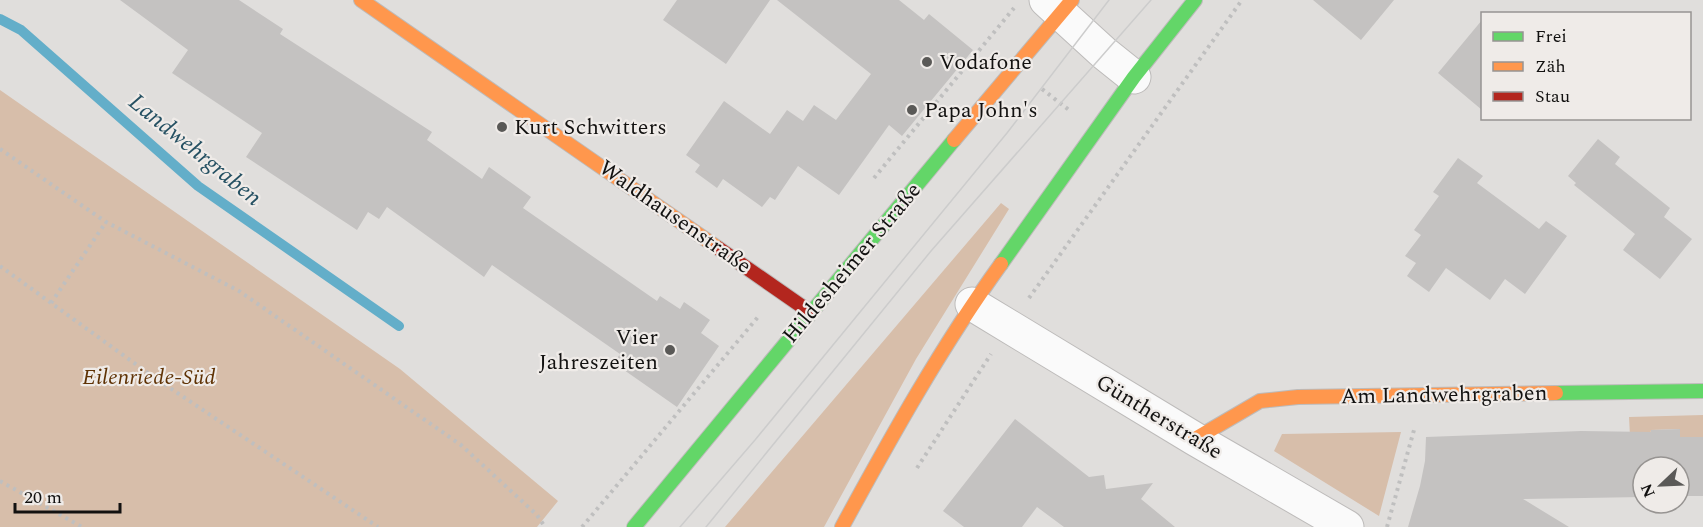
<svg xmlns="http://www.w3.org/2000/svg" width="1703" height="527" viewBox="0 0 1703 527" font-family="Spectral,serif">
	<rect width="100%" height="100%" fill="#e0dedc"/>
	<path fill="#d7beaa" d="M 0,90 L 400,369 L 558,501 L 537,527 L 0,527 Z
		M 1001,203 L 1009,209 L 916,359 L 824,527 L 725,527 Z
		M 1703,415 L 1703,437 L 1680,437 L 1679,429 L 1651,430 L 1650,438 L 1630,436 L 1629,417 Z
		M 1401,432 L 1379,516 L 1274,451 L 1282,434 Z"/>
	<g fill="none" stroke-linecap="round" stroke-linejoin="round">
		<path stroke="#63aec9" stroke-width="10" d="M 0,19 L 21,30 L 198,186 L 399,326"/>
	</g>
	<path fill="#c4c2c1" d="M 120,0 L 239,0 L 283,29 L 280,34 L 432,132 L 427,140 L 482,179 L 489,167 L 531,197 L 523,208 L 657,301 L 660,296 L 680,309 L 684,302 L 710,320 L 701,333 L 719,346 L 677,407 L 614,363 L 620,354 L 492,265 L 484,277 L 387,207 L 379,219 L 368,212 L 357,230 L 246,157 L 262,133 L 172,73 L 188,50 Z
		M 677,0 L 770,0 L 726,64 L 663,20 Z
		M 777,0 L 899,0 L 924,20 L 929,14 L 973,50 L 902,136 L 889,125 L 839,195 L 798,166 L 775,200 L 770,197 L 762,207 L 723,179 L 717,188 L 695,172 L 700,165 L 686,155 L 724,101 L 770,134 L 787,110 L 803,121 L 814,105 L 836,120 L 871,74 Z
		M 1313,0 L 1394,0 L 1361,40 Z
		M 1482,20 L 1482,110 L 1438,73 Z
		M 1598,139 L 1620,157 L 1615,164 L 1670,208 L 1664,217 L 1692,239 L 1660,279 L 1623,250 L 1635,234 L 1574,185 L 1576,183 L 1568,176 Z
		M 1458,158 L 1483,176 L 1477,183 L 1539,229 L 1546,221 L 1567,236 L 1525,294 L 1505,279 L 1490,300 L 1446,268 L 1429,292 L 1407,276 L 1416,263 L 1405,256 L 1421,235 L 1414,230 L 1439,196 L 1433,192 Z
		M 1015,419 L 1089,477 L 1104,475 L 1106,489 L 1153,483 L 1141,499 L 1175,527 L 1064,527 L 1037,507 L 1022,527 L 964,527 L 943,511 Z
		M 1680,429 L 1680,437 L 1703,437 L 1703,496 L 1679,496 L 1679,467 L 1643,467 L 1643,497 L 1523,499 L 1569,527 L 1408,527 L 1420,486 L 1425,461 L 1426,437 L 1581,431 L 1651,432 L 1651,430 Z"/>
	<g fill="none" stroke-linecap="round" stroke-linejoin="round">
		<defs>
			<path id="street" d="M 1046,0 L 1104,53 L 1134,77
				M 972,304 L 1195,439 L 1347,527"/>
			<path id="fast" d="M 1001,264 L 1134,77 L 1195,0
				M 1556,393 L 1703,391
				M 634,527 C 741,399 847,269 954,140"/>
			<path id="slow" d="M 361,0 L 718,248
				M 954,140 L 1072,0
				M 1195,439 L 1260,401 L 1298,397 L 1556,393
				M 842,527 C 891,437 941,347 1001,264"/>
			<path id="jam" d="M 718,248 L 810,312"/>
		</defs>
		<use href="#street" stroke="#bdbbba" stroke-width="35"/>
		<use href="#fast" stroke="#bdbbba" stroke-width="16"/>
		<use href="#slow" stroke="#bdbbba" stroke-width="16"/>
		<use href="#jam" stroke="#bdbbba" stroke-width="16"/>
		<path stroke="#bfbfbf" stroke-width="4" stroke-dasharray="3 4.5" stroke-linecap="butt" d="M 1042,89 L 1069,110
			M 0,149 L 106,222 L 239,291 L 461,445 L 537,515 L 545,527
			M 874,178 L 1014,8
			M 0,266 L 152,376 L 378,527
			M 1029,298 L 1242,0
			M 51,303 L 106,222
			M 917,468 L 991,354
			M 0,481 L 82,527
			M 582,527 L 758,317
			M 1387,527 L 1414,430"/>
		<use href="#street" stroke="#fafafa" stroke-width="33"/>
		<use href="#fast" stroke="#63d668" stroke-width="14"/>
		<use href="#slow" stroke="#ff974d" stroke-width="14"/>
		<use href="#jam" stroke="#b3261e" stroke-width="14"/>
		<path stroke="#ccc" stroke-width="1.5" d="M 680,527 L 755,440 L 1007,133 L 1109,0
			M 706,527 L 931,251 L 1151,0"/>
	</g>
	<g fill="#5a5957" stroke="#efebe8" stroke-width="2">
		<circle cx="927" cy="62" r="6"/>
		<circle cx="912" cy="110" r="6"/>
		<circle cx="502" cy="127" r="6"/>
		<circle cx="670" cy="350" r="6"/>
	</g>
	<g text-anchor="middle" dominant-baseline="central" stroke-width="4.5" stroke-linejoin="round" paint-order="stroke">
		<g font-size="22" fill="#121110" stroke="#efebe8" text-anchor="start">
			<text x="939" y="62">Vodafone</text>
			<text x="924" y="110">Papa John's</text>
			<text x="514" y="127">Kurt Schwitters</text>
			<text x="658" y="337" text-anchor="end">Vier<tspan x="658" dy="25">Jahreszeiten</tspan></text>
		</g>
		<g font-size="22" fill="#121110" stroke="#efebe8">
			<text transform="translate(675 217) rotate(35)">Waldhausenstraße</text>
			<text transform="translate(852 263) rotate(-50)">Hildesheimer Straße</text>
			<text transform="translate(1444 395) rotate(-1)">Am Landwehrgraben</text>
			<text transform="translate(1159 417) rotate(31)">Güntherstraße</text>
		</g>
		<g font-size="22" font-style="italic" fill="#5f3204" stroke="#efebe8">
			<text x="149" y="377">Eilenriede-Süd</text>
		</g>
		<g font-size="24" font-style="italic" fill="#265163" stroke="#efebe8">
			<text transform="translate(195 150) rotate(39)">Landwehrgraben</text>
		</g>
	</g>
	<rect x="1481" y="12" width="210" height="108" fill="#efebe8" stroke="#979492" stroke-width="1.5"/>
	<rect x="1493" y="32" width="30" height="9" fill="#63d668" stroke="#979492" stroke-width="1.5"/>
	<text x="1535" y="42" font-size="18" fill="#121110">Frei</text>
	<rect x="1493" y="62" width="30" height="9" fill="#ff974d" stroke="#979492" stroke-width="1.5"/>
	<text x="1535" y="72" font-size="18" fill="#121110">Zäh</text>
	<rect x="1493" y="92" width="30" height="9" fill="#b3261e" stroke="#979492" stroke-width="1.5"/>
	<text x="1535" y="102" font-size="18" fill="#121110">Stau</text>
	<g transform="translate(1661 485) rotate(247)"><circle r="28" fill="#efebe8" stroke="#979492" stroke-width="1.5"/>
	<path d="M0-4.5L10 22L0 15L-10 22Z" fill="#5a5957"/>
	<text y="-9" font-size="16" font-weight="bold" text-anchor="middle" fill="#121110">N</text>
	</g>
	<path d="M15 503v9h105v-9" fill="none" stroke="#121110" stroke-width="3"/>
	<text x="24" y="503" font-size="18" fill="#121110" stroke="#efebe8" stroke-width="4.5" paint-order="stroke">20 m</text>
</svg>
